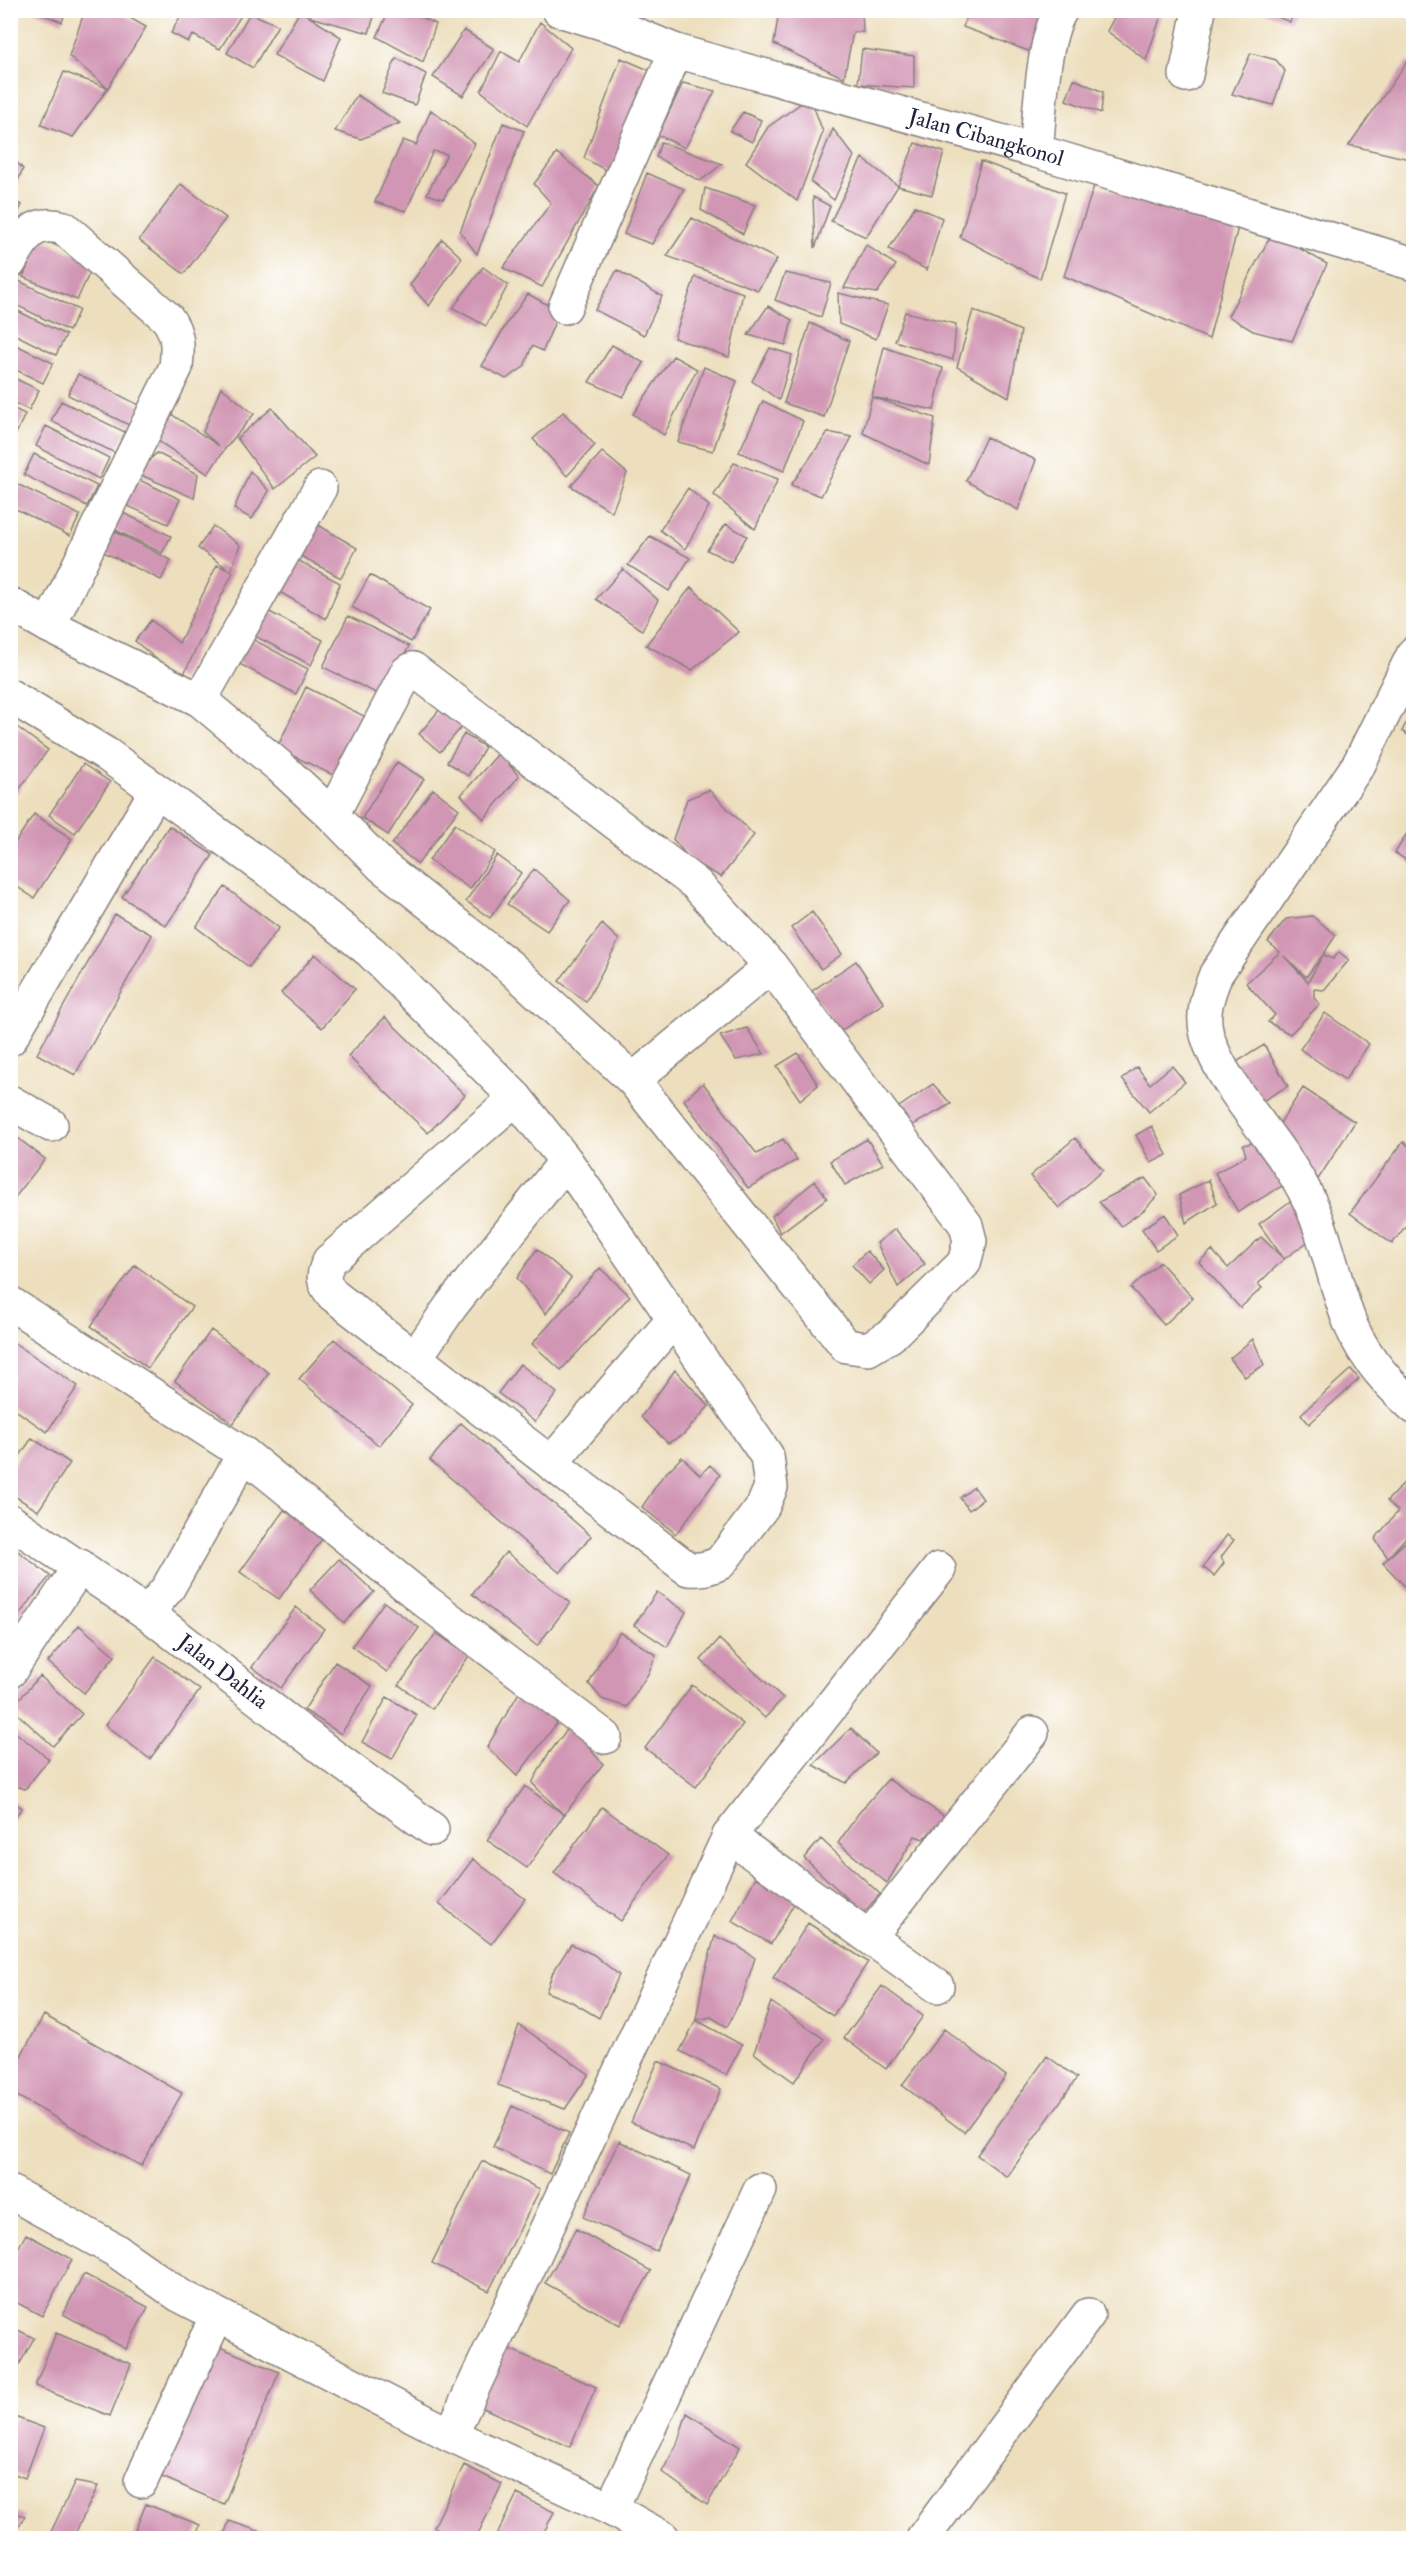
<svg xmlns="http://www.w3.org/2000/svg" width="1424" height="2549" viewBox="0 0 1424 2549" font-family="'IM FELL Double Pica',serif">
	<rect width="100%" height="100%" fill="#fff"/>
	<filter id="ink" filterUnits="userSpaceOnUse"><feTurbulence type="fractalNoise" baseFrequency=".0167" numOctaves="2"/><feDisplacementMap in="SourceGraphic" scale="12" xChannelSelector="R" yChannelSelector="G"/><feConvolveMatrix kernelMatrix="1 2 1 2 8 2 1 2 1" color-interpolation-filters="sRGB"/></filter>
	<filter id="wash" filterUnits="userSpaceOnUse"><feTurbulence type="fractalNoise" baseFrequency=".008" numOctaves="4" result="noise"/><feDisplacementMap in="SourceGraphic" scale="24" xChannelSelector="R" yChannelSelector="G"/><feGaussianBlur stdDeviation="1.35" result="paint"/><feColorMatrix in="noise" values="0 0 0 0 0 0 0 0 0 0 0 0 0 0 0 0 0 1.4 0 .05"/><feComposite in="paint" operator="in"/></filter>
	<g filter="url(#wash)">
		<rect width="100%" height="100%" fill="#eddfbe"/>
		<g id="blocks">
			<path fill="#d196b4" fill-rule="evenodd" d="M 31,10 L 66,10 L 62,22 Z
				M 85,10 L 116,10 L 146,27 L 108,88 L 69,56 Z
				M 184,10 L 236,10 L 242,14 L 220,49 L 193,35 L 188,42 L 171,33 Z
				M 312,10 L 376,10 L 369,33 L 310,17 Z
				M 389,10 L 406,10 L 436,24 L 423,62 L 377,37 Z
				M 779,10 L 862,10 L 863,32 L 853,32 L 844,78 L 774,44 Z
				M 969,10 L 1050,10 L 1034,53 L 963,27 Z
				M 1118,10 L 1163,10 L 1146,60 L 1107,31 Z
				M 1260,10 L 1294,10 L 1290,22 Z
				M 300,11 L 341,37 L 323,81 L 274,55 Z
				M 250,13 L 278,25 L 253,68 L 227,53 Z
				M 540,22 L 571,48 L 527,126 L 481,91 L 501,51 L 519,62 Z
				M 464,30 L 494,49 L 463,96 L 433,77 Z
				M 862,49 L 914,56 L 914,88 L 858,84 Z
				M 1251,53 L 1276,60 L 1285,71 L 1273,105 L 1232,94 Z
				M 396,58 L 426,74 L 415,105 L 382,93 Z
				M 621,58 L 651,71 L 612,174 L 584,158 Z
				M 1407,62 L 1414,67 L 1414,153 L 1409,159 L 1349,145 Z
				M 64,72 L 108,88 L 73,137 L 41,125 Z
				M 1074,79 L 1103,92 L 1101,113 L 1066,100 Z
				M 683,83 L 715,91 L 685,148 L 658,135 Z
				M 357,95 L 400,123 L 361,139 L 335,131 Z
				M 810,97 L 823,132 L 797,201 L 746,162 L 768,127 Z
				M 431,110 L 475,144 L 443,199 L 427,194 L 447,154 L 433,151 L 406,211 L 375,202 L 403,140 L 416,145 Z
				M 743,112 L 761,120 L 752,142 L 730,131 Z
				M 503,123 L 524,131 L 477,254 L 460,232 Z
				M 833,129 L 854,156 L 834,200 L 811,182 Z
				M 661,142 L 722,164 L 700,181 L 656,157 Z
				M 915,143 L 944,152 L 932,195 L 898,186 Z
				M 557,153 L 599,186 L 542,287 L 503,268 L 551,203 L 534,184 Z
				M 10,155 L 23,169 L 13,192 L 10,191 Z
				M 862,158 L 898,186 L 866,237 L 831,221 Z
				M 981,161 L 1065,193 L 1040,279 L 960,237 Z
				M 647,173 L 684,189 L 652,244 L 624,234 Z
				M 181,184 L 226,218 L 184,274 L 139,240 Z
				M 1094,186 L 1239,223 L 1209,339 L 1064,276 Z
				M 705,188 L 755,205 L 743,234 L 701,210 Z
				M 813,197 L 830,206 L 815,248 Z
				M 10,200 L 22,205 L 10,228 Z
				M 915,206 L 942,218 L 927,270 L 889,249 Z
				M 692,218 L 777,259 L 758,290 L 667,256 Z
				M 1272,233 L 1327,264 L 1292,341 L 1253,331 L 1228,316 Z
				M 40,238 L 94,263 L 77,300 L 23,277 Z
				M 442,239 L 462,258 L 429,306 L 410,285 Z
				M 866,245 L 896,265 L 877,293 L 844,288 Z
				M 483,267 L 508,285 L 486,326 L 453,308 Z
				M 617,270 L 662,296 L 644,335 L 595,310 Z
				M 785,273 L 831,283 L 821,317 L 775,300 Z
				M 695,277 L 743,293 L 729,357 L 674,338 Z
				M 15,279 L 79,310 L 69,331 L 10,302 L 10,288 Z
				M 838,293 L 888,305 L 876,339 L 839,324 Z
				M 528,294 L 559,311 L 543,351 L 532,346 L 524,367 L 506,379 L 482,366 L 507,323 Z
				M 768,306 L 792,320 L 786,345 L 748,335 Z
				M 10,307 L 66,335 L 56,355 L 10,332 Z
				M 973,310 L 1021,331 L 1009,397 L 957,367 Z
				M 905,312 L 956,324 L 953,360 L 895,341 Z
				M 810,323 L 849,341 L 824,417 L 784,403 Z
				M 10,342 L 53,363 L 43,383 L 10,367 Z
				M 612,345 L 644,363 L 623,397 L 589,382 Z
				M 884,347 L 943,368 L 934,410 L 872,397 L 935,418 L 929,465 L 863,433 Z
				M 770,348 L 792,355 L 779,400 L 752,381 Z
				M 673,356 L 697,369 L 664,435 L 633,414 Z
				M 704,367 L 737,381 L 713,451 L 678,442 Z
				M 78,374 L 141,406 L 131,426 L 68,395 Z
				M 10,376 L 39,390 L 29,410 L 10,401 Z
				M 221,387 L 254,414 L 224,450 L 208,474 L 155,439 L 171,414 L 219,446 L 203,432 Z
				M 61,401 L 125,432 L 115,453 L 51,421 Z
				M 763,401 L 803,421 L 784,471 L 739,452 Z
				M 10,407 L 25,414 L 16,434 L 10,432 Z
				M 272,408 L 315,457 L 275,489 L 237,438 Z
				M 563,412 L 595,445 L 567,476 L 533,439 Z
				M 46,426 L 109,458 L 99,479 L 36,446 Z
				M 828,432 L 852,437 L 821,496 L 791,485 Z
				M 986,437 L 1036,460 L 1018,510 L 966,481 Z
				M 602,452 L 627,473 L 612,512 L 571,486 Z
				M 157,453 L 198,474 L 194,498 L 134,472 L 141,455 L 150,459 Z
				M 34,454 L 97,486 L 87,506 L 24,475 Z
				M 734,463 L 778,479 L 755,529 L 714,495 Z
				M 250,471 L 269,491 L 252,519 L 234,509 Z
				M 129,475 L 180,499 L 168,524 L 117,501 Z
				M 17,484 L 80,515 L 70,536 L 10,506 L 10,496 Z
				M 688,488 L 709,506 L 685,549 L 660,530 Z
				M 113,508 L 171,536 L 162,553 L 105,525 Z
				M 310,520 L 357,548 L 341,578 L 292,551 Z
				M 726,524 L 747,536 L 731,562 L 707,550 Z
				M 213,526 L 240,545 L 231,571 L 198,548 Z
				M 108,528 L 171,560 L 161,580 L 97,549 Z
				M 650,536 L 690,558 L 669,591 L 628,565 Z
				M 290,556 L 340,583 L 326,619 L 271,587 Z
				M 217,565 L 233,572 L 181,680 L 135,641 L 151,620 L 179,643 Z
				M 623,569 L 658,600 L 642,630 L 596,599 Z
				M 370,575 L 430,610 L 411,642 L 352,607 Z
				M 691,587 L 739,632 L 692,670 L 646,645 Z
				M 262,608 L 323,640 L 311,665 L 249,633 Z
				M 348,616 L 409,646 L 384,697 L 323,667 Z
				M 245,635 L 308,669 L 296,694 L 232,660 Z
				M 306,687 L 368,718 L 339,778 L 277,748 Z
				M 446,702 L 467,721 L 440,752 L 419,734 Z
				M 1414,708 L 1414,739 L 1402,731 Z
				M 17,727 L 48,750 L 10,802 L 10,736 Z
				M 464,734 L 485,747 L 468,776 L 447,762 Z
				M 499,753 L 519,776 L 484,819 L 461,795 Z
				M 397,762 L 424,779 L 388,835 L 362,818 Z
				M 83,764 L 110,782 L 75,833 L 49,815 Z
				M 433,789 L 459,809 L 418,864 L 392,844 Z
				M 709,790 L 754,835 L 721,877 L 690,860 L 673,839 L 687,799 Z
				M 34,814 L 72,839 L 34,898 L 10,882 L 10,850 Z
				M 1414,822 L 1414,865 L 1395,853 Z
				M 455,824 L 495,852 L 470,889 L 429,860 Z
				M 169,826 L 213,855 L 166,926 L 122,897 Z
				M 497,855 L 521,873 L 490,918 L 466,901 Z
				M 534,869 L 570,900 L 547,931 L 507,904 Z
				M 225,887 L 279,928 L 249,967 L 196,927 Z
				M 812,912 L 842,954 L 821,969 L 791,928 Z
				M 115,914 L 152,935 L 75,1075 L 37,1054 Z
				M 1312,916 L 1336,935 L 1323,955 L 1333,959 L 1339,952 L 1349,960 L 1324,990 L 1314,989 L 1314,998 L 1320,1004 L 1290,1034 L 1268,1022 L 1275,1015 L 1246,983 L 1280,952 L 1268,942 L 1286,919 ZM 1323,955 L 1308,982 L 1284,956 L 1306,977 Z
				M 602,924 L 619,940 L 586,1002 L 559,981 Z
				M 315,954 L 355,989 L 322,1028 L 281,993 Z
				M 856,961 L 884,1003 L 839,1032 L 812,991 Z
				M 1325,1013 L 1369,1044 L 1345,1080 L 1300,1049 Z
				M 385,1017 L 465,1095 L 428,1133 L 348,1056 Z
				M 747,1028 L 764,1054 L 736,1060 L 720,1036 Z
				M 1264,1045 L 1288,1086 L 1254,1106 L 1230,1066 Z
				M 798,1053 L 818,1085 L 800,1100 L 777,1066 Z
				M 1172,1066 L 1185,1082 L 1149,1112 L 1122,1079 L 1137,1067 L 1150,1084 Z
				M 703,1083 L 757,1154 L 783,1139 L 797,1160 L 748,1188 L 684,1100 Z
				M 933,1084 L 951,1104 L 911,1126 L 899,1107 Z
				M 1303,1088 L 1355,1122 L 1313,1187 L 1276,1129 Z
				M 1152,1126 L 1167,1155 L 1151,1163 L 1136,1135 Z
				M 10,1132 L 45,1159 L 13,1200 L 10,1198 Z
				M 1075,1138 L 1103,1170 L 1059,1208 L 1030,1176 Z
				M 867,1139 L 883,1164 L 845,1185 L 830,1161 Z
				M 1256,1142 L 1282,1186 L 1238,1212 L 1215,1173 L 1246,1156 L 1243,1145 Z
				M 1403,1142 L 1414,1149 L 1414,1215 L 1392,1244 L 1350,1213 Z
				M 1145,1178 L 1158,1195 L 1144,1210 L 1121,1226 L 1099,1202 Z
				M 1209,1180 L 1217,1203 L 1186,1223 L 1179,1195 Z
				M 815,1181 L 827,1198 L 780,1233 L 772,1216 Z
				M 1292,1200 L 1317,1235 L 1284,1259 L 1258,1284 L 1262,1288 L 1240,1308 L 1199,1262 L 1212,1250 L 1228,1268 L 1261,1237 L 1284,1259 L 1259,1224 Z
				M 1165,1214 L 1178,1235 L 1156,1250 L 1142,1229 Z
				M 895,1229 L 925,1264 L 898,1287 L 877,1243 Z
				M 537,1249 L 571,1278 L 546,1314 L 517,1278 Z
				M 867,1251 L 884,1270 L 869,1284 L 852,1265 Z
				M 1160,1262 L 1193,1298 L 1164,1325 L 1131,1288 Z
				M 135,1265 L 192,1307 L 148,1368 L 91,1326 Z
				M 600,1268 L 630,1296 L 561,1370 L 532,1344 Z
				M 211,1330 L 269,1373 L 233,1424 L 175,1381 Z
				M 334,1339 L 412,1405 L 379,1446 L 299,1379 Z
				M 1253,1339 L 1264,1365 L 1245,1377 L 1230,1358 Z
				M 13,1342 L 78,1386 L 47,1432 L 10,1406 L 10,1345 Z
				M 520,1364 L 557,1393 L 535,1422 L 498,1393 Z
				M 1351,1369 L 1359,1379 L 1309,1424 L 1301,1414 Z
				M 675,1370 L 709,1406 L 683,1435 L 668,1443 L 641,1417 Z
				M 461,1423 L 591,1536 L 560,1573 L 430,1460 Z
				M 32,1438 L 70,1463 L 38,1511 L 10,1493 L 10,1470 Z
				M 682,1457 L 700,1475 L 710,1465 L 720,1475 L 676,1534 L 642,1507 L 662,1477 Z
				M 1414,1472 L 1414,1528 L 1388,1558 L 1414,1534 L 1414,1596 L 1383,1563 L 1388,1558 L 1375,1539 L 1398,1511 L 1387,1501 Z
				M 974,1487 L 983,1499 L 969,1510 L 960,1498 Z
				M 284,1510 L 323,1538 L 279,1599 L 240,1572 Z
				M 1227,1535 L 1234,1540 L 1221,1557 L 1224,1563 L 1214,1576 L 1203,1567 Z
				M 10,1545 L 50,1576 L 14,1621 L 10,1617 Z
				M 506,1552 L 570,1603 L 537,1646 L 472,1594 Z
				M 339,1559 L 374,1592 L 344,1623 L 310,1590 Z
				M 657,1592 L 686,1612 L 667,1647 L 634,1625 Z
				M 384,1602 L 419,1628 L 387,1672 L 352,1646 Z
				M 296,1607 L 324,1629 L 281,1688 L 252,1667 Z
				M 79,1625 L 115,1656 L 84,1693 L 48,1662 Z
				M 620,1632 L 656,1655 L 648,1674 L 627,1707 L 602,1699 L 589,1684 L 600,1662 Z
				M 436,1633 L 469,1656 L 432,1709 L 399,1685 Z
				M 719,1639 L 783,1698 L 765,1718 L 701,1660 Z
				M 155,1657 L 200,1690 L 150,1759 L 105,1725 Z
				M 335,1662 L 372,1686 L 341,1734 L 304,1710 Z
				M 40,1676 L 82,1714 L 53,1746 L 11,1708 Z
				M 692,1685 L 743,1724 L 696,1787 L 645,1748 Z
				M 520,1691 L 560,1719 L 517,1776 L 487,1747 Z
				M 387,1697 L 417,1715 L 392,1759 L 362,1742 Z
				M 10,1728 L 49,1759 L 25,1789 L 10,1784 Z
				M 568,1728 L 577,1734 L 603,1764 L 564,1815 L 532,1783 L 547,1756 Z
				M 851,1728 L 876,1753 L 846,1783 L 813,1765 Z
				M 888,1779 L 946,1817 L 923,1839 L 915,1836 L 887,1883 L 838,1843 L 858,1814 Z
				M 525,1786 L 564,1815 L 527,1868 L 487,1840 Z
				M 10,1799 L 22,1808 L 10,1824 Z
				M 602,1807 L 668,1855 L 621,1921 L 554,1873 Z
				M 821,1839 L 880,1894 L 863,1913 L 804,1858 Z
				M 473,1859 L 525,1899 L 491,1944 L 439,1904 Z
				M 756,1877 L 796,1900 L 771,1944 L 732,1921 Z
				M 808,1923 L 868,1962 L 833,2016 L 773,1978 Z
				M 715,1936 L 736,1945 L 755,1958 L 743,1995 L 727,2027 L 711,2017 L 696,2020 L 742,2045 L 726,2075 L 680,2051 L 696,2020 L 704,1975 Z
				M 571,1944 L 594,1955 L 619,1975 L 599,2018 L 572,2002 L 546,1992 L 553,1972 Z
				M 882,1986 L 923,2016 L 886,2069 L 844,2038 Z
				M 771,2002 L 824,2039 L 794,2082 L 754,2053 Z
				M 44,2015 L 182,2093 L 141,2166 L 10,2092 L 10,2075 Z
				M 519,2025 L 589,2074 L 565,2109 L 498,2085 Z
				M 944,2029 L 1006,2076 L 964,2132 L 902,2085 Z
				M 1047,2056 L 1077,2078 L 1007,2177 L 977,2155 Z
				M 658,2061 L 721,2089 L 694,2150 L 631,2122 Z
				M 512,2106 L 569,2133 L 550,2174 L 493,2147 Z
				M 619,2141 L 691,2175 L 656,2251 L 583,2217 Z
				M 482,2161 L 540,2189 L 489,2291 L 432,2263 Z
				M 576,2229 L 651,2271 L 620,2325 L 545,2283 Z
				M 26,2234 L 72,2259 L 42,2316 L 10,2299 L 10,2263 Z
				M 84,2274 L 148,2307 L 126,2349 L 63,2314 Z
				M 10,2326 L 34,2338 L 14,2374 L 10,2372 Z
				M 56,2333 L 131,2364 L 110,2416 L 35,2386 Z
				M 215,2345 L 279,2372 L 224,2504 L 160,2476 Z
				M 505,2347 L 596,2387 L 570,2447 L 479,2406 Z
				M 687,2413 L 740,2447 L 707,2505 L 662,2472 L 677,2444 Z
				M 15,2417 L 44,2428 L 25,2478 L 10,2472 L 10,2428 Z
				M 464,2465 L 502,2484 L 476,2538 L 457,2538 L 434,2527 Z
				M 75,2482 L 98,2486 L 73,2538 L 48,2538 Z
				M 517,2494 L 554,2512 L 541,2538 L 495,2538 Z
				M 146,2504 L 200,2525 L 195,2538 L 132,2538 Z
				M 10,2511 L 25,2516 L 12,2538 L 10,2538 Z
				M 229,2521 L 279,2538 L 223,2538 Z"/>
		</g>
	</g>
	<g filter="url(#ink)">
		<use href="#blocks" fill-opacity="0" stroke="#88807c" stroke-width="1.5"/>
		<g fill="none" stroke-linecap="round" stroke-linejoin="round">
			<defs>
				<g id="minor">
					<path id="s1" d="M 559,10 L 625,30 L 676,51 L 1036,151 L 1414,264"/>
					<path d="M 1186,75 L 1199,10"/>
					<path d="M 1036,151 C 1040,114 1042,40 1061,10"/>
					<path d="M 10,262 C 24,237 32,219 64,228 L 167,318 C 179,334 178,348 176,367 L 49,626"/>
					<path d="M 565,307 L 676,51"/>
					<path d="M 10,604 L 49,626 L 200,700 L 279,766 L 332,815 L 382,866 L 509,966 L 633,1080 L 846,1346 L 868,1349 L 890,1336 L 964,1263 L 970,1241 L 966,1225 L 771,966"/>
					<path d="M 1414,653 L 1359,764 L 1216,974 C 1208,994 1201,1013 1207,1035 C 1223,1089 1278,1140 1304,1190 C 1325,1230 1332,1273 1347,1315 C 1359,1351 1386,1382 1414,1407"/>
					<path d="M 10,696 L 106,754 L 280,879 L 371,952 L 516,1098 L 566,1161 L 767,1456 L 771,1487 L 763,1506 L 720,1563 C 709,1568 701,1570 688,1569 L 415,1358 L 451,1306 L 566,1161"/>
					<path d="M 200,700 L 320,488"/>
					<path d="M 332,815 L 407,672 L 413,669 L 696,884 L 771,966 L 633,1080"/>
					<path d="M 10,1039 L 156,791"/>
					<path d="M 10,1102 L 51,1125"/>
					<path d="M 10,1303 L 244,1454 L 424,1600 L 605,1737"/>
					<path d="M 415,1358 L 333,1295 C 322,1282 322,1276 329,1261 L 516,1098"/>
					<path d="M 551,1463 L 674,1319"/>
					<path id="s2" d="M 10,1521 L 147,1613 L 330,1754 L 432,1829"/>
					<path d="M 147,1613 L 168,1588 L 244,1454"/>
					<path d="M 10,1671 L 80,1566"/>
					<path d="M 729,1836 L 937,1986"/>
					<path d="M 870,1936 L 1032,1733"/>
					<path d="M 10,2192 L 115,2250 L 179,2295 L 451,2435 L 611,2509 L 663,2538"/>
					<path d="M 451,2435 L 729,1836 L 939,1569"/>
					<path d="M 141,2481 L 217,2315"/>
					<path d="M 611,2509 L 760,2190"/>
					<path d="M 923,2538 L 1088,2315"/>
				</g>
			</defs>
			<use href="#minor" stroke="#88807c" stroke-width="36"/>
			<use href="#minor" stroke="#fff" stroke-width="33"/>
		</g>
	</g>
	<g text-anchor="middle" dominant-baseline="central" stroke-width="4.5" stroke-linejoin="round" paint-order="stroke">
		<g font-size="22" fill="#22223b" stroke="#fff">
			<text stroke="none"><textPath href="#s1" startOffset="446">Jalan Cibangkonol</textPath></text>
			<text stroke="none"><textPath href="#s2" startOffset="261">Jalan Dahlia</textPath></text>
		</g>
	</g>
	<rect width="1424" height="2549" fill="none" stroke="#fff" stroke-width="36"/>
</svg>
